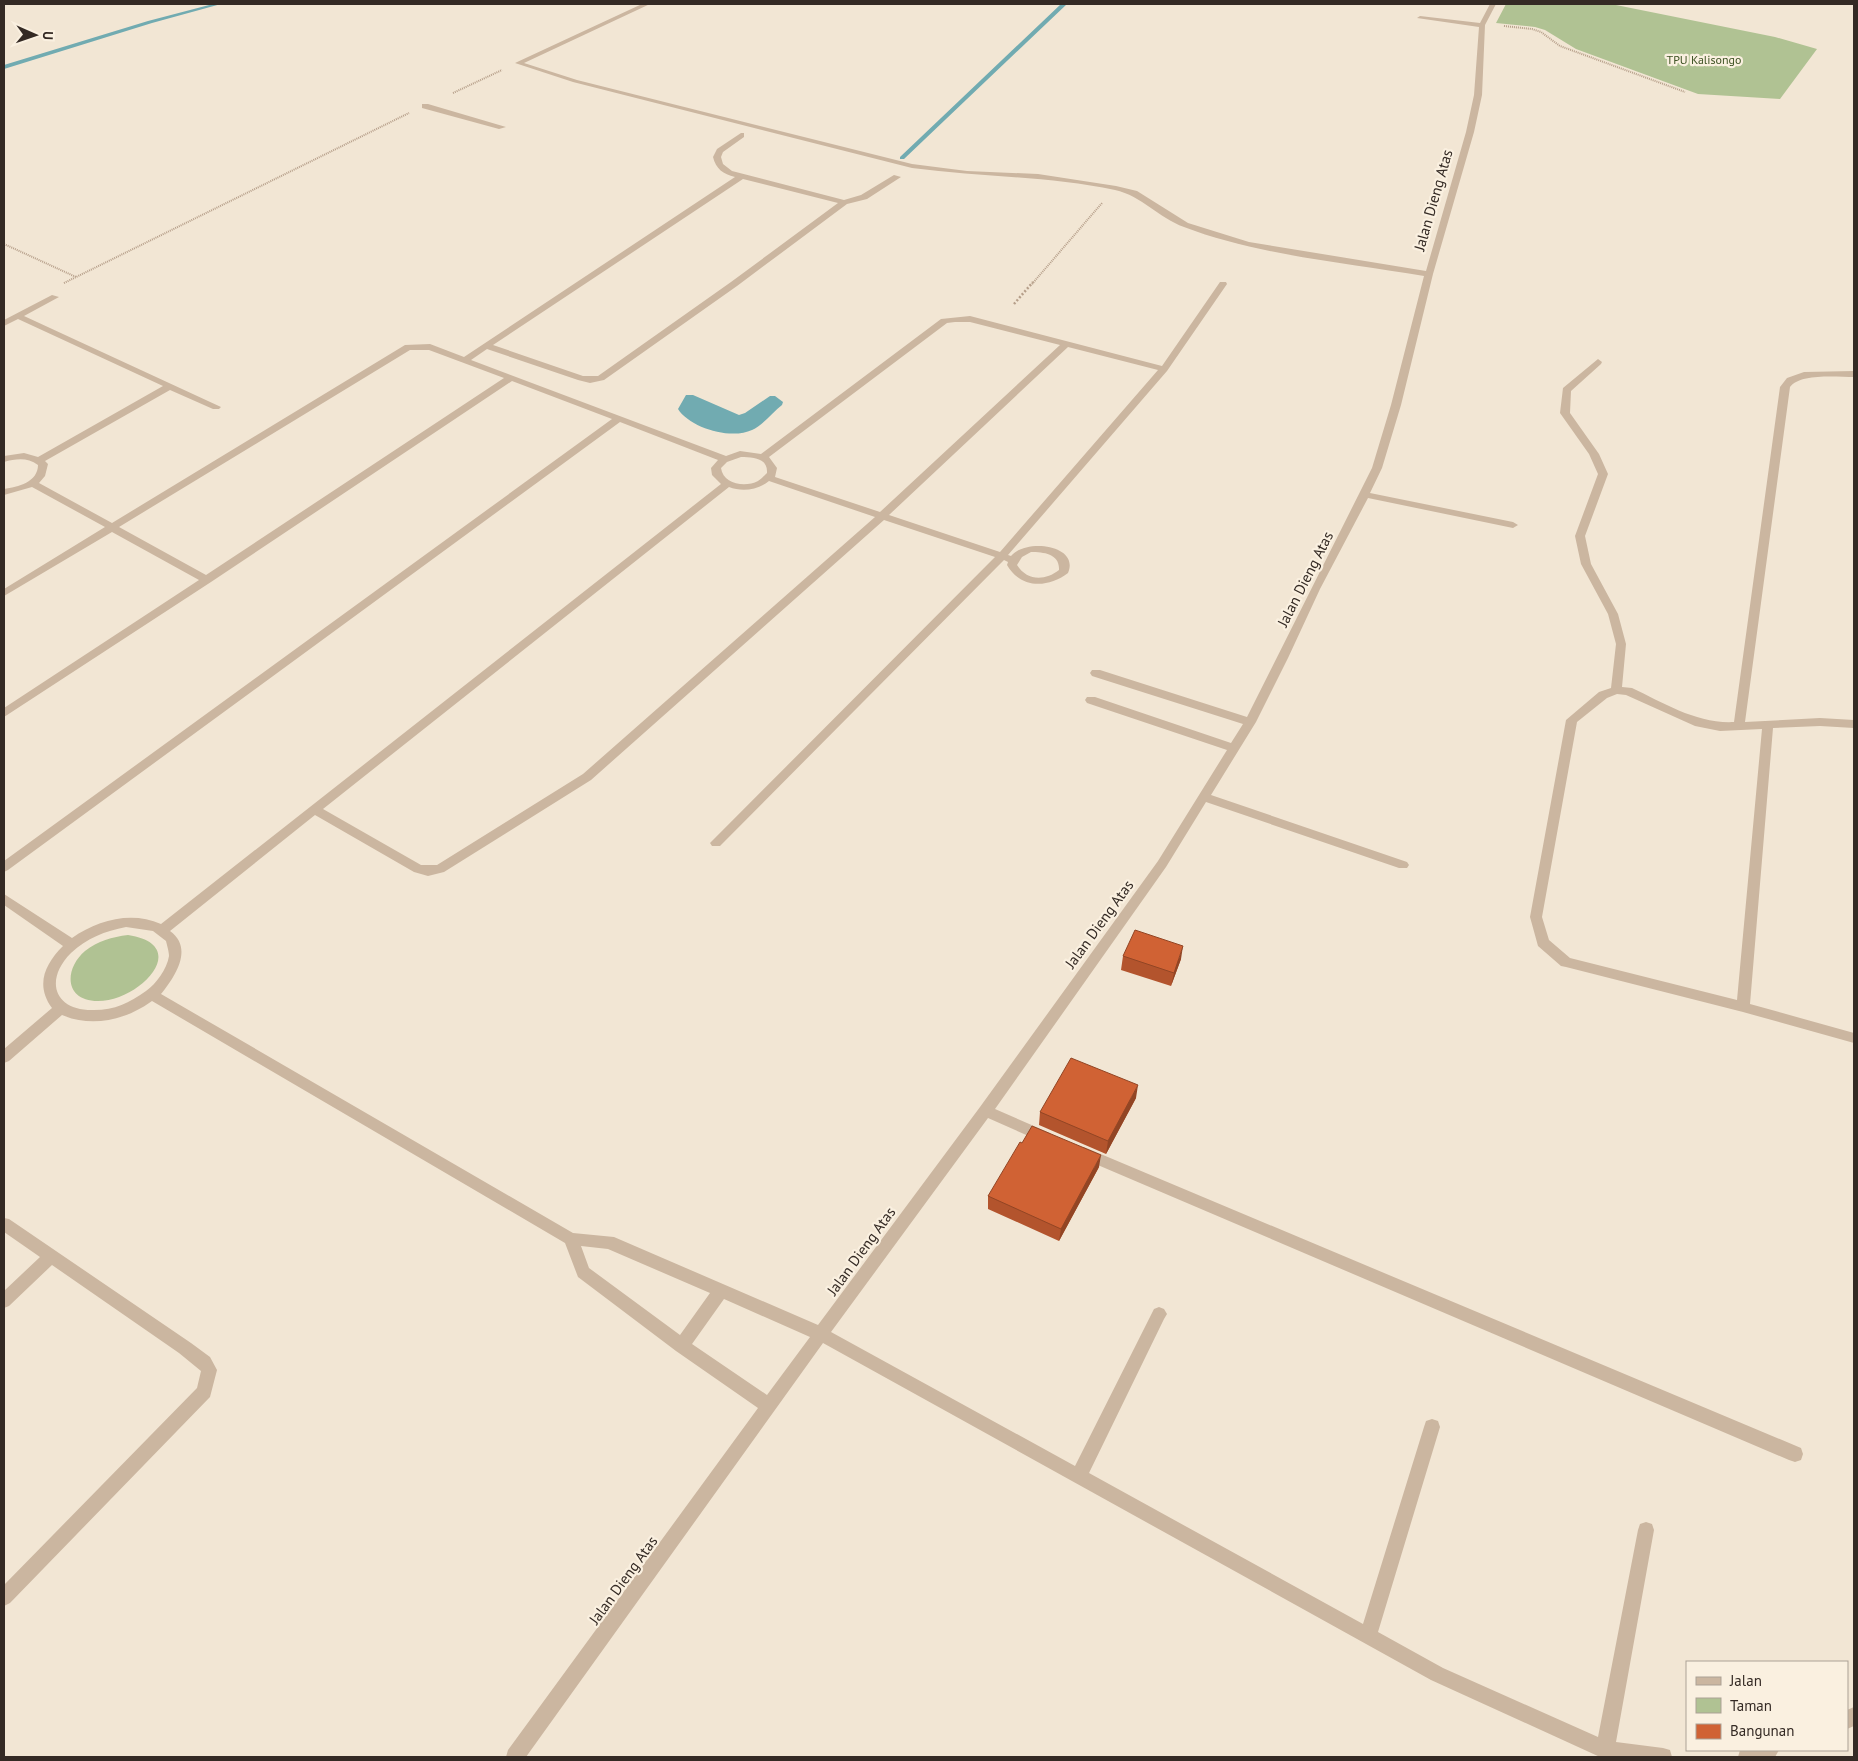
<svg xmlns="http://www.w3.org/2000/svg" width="1858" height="1761" viewBox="0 0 1858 1761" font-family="'PT Sans',sans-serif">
	<rect width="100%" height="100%" fill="#f2e6d4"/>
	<path fill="#b0c293" d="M 1506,4 L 1611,4 L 1775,37 L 1817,49 L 1780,99 L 1698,94 L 1576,49 L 1545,30 L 1535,27 L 1496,23 Z
		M 128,935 C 193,945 140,1001 98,1001 C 64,1001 64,969 85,951 C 98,941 112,937 128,935 Z"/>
	<path fill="#71abb1" d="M 686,395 L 693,395 L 739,415 L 745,413 L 770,396 L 775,396 L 783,402 L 782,405 C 773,412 763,425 752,430 C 731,440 690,428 678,409 Z"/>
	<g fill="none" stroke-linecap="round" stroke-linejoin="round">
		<path fill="#71abb1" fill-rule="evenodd" d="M 213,4 L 221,4 L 152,23 L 4,69 L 4,65 L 148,21 Z
			M 1061,4 L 1067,4 L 904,159 L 900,159 L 900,157 Z"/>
		<path stroke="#b69f8a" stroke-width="2" stroke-dasharray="1 1" stroke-linecap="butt" d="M 1504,26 L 1532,29 L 1541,32 L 1560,46 L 1685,92
			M 453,93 L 502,70
			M 4,244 L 76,277
			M 64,283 L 409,113
			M 1032,284 L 1102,203"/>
		<path stroke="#b69f8a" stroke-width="2.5" stroke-dasharray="2 2" stroke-linecap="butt" d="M 1014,304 L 1033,282"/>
		<path fill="#cbb6a0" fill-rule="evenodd" d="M 642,4 L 650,4 L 524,63 L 577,80 L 912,164 L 967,171 L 1038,174 L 1116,186 L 1137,191 L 1188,223 L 1249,242 L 1426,271 L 1466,132 L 1474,95 L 1479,27 L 1417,18 L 1420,16 L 1480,23 L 1490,4 L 1496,4 L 1485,25 L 1482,95 L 1474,132 L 1433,274 L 1401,405 L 1382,468 L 1370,493 L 1513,522 L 1518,525 L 1513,528 L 1368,498 L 1320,589 L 1288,658 L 1256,722 L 1211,795 L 1407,862 L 1409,865 L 1407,868 L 1399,868 L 1206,802 L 1166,867 L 995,1109 L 1050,1133 L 1052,1137 L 1050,1141 L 1045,1143 L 1040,1141 L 988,1118 L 831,1332 L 1075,1466 L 1154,1309 L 1159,1307 L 1164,1309 L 1167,1314 L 1164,1319 L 1089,1473 L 1363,1624 L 1424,1427 L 1426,1421 L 1432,1419 L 1438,1421 L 1440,1427 L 1378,1632 L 1443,1668 L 1598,1737 L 1638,1530 L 1640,1524 L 1646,1522 L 1652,1524 L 1654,1530 L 1616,1742 L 1663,1748 L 1670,1750 L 1672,1757 L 1600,1757 L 1431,1680 L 823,1343 L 526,1757 L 506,1757 L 508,1750 L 758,1408 L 676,1351 L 578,1277 L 565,1243 L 152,1001 C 126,1020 92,1028 62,1015 L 9,1061 L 4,1063 L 4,1049 L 52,1008 C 35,985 45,964 63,946 L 4,905 L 4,894 L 72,938 C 98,920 131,911 161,924 L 721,484 L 712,475 L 711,468 L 718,460 L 620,422 L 8,870 L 4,872 L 4,861 L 612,419 L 512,381 L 211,582 L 4,717 L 4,708 L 199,580 L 112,532 L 4,596 L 4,589 L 105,527 L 32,487 L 4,495 L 4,489 C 18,487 38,482 38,465 C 27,457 16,459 4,462 L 4,456 L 24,453 L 38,457 L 163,386 L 18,319 L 4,326 L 4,320 L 52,295 L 59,297 L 24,316 L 221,407 L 219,409 L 213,409 L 170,390 L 45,461 L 48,464 L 45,476 L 39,483 L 112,523 L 405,345 L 430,344 L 464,357 L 735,177 C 723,174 716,169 713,157 L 717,149 L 741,133 L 744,133 L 744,137 L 723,152 L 721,157 L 723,164 L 732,171 L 844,200 L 861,195 L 894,175 L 901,177 L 867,199 L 847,204 L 737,286 L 604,380 L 590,383 L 578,380 L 487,349 L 471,360 L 726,456 L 740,451 L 761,454 L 941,319 L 970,316 L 1162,366 L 1220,282 L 1226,282 L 1227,284 L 1167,371 L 1008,555 L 1011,556 C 1026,538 1080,545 1068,573 C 1047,589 1020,588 1007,565 L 1008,562 L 1004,560 L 720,846 L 712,846 L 710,843 L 995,557 L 884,520 L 591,780 L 444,872 L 428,876 L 414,872 L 315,815 L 170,931 C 194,948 175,977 161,994 L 573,1233 L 614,1237 L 818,1325 L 980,1107 L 1158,861 L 1227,750 L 1087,703 L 1085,700 L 1087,697 L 1095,697 L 1231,743 L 1243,724 L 1092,676 L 1090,673 L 1092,670 L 1100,670 L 1247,717 L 1372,468 L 1391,405 L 1424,276 C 1347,263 1257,255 1184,227 C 1159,218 1142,196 1115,190 C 1048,176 980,177 912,168 L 573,82 L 515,63 ZM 743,179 L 838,203 L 731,282 L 598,376 L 583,376 L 493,345 ZM 955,322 L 970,322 L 1060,345 L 880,512 L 775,477 L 777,468 L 769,457 L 947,323 ZM 1068,347 L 1158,370 L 1000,552 L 889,515 ZM 410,350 L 429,350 L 504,378 L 206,575 L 119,527 ZM 741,457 C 753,457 768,458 767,473 C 764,476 761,479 758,481 C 745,488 723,484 721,468 L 727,462 ZM 769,481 L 875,517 L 583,774 L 437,865 L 421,865 L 323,809 L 729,487 C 742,492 758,490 769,481 ZM 1031,552 C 1044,552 1060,554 1059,570 C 1045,581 1027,581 1017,565 L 1022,557 ZM 126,927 L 153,931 L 166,941 C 167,945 169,952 169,956 C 167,969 156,984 146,991 C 129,1003 115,1010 94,1010 C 54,1011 44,980 71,953 C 87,938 105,931 126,927 ZM 581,1246 L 608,1249 L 710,1293 L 680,1335 L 589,1268 ZM 724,1299 L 810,1337 L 767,1395 L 692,1344 Z
			M 422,104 L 428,104 L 506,127 L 499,129 L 422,108 Z
			M 1598,359 L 1602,362 L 1601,364 L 1571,391 L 1570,413 L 1599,454 L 1608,474 L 1585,536 L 1591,564 L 1618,614 L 1626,644 L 1622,687 L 1632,688 C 1664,703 1697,724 1734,722 L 1780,387 L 1787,378 L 1804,372 L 1854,371 L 1854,377 C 1837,377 1800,373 1790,387 L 1745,722 L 1820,718 L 1854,720 L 1854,728 L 1820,726 L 1773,728 L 1750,1004 L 1854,1033 L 1854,1043 L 1743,1012 L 1566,967 L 1561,966 L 1538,946 L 1530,917 L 1566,720 L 1599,692 L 1611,688 L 1616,644 L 1608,614 L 1581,564 L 1575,536 L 1598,474 L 1589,454 L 1560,413 L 1563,388 ZM 1617,694 L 1626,695 L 1695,726 L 1720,731 L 1762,729 L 1737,1000 L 1570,958 L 1549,940 L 1542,917 L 1577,722 L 1607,698 Z
			M 1084,1147 L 1801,1448 L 1803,1454 L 1801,1460 L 1795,1462 L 1789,1460 L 1079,1157 L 1077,1153 L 1079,1149 Z
			M 4,1218 L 9,1219 L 191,1343 L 210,1357 L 217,1370 L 210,1397 L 10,1603 L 4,1606 L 4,1585 L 197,1388 L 201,1371 L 179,1353 L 52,1265 L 9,1306 L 4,1308 L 4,1291 L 40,1257 L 4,1232 Z
			M 1854,1707 L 1854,1726 L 1847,1729 L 1847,1710 Z
			M 1740,1750 L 1779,1750 L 1775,1757 L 1738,1757 Z"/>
	</g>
	<path fill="#b3542d" d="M 1123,956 L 1181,959 L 1171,986 L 1121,970 Z
		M 1136,1098 L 1106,1154 L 1039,1125 L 1040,1112 Z
		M 1099,1167 L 1059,1241 L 988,1209 L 988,1196 Z"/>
	<path fill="#924524" d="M 1183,946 L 1181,959 L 1171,986 L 1174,973 Z
		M 1138,1085 L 1136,1098 L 1106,1154 L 1108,1141 Z
		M 1101,1155 L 1099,1167 L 1059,1241 L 1061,1229 Z"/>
	<path fill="#d06234" stroke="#924524" d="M 1135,930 L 1183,946 L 1174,973 L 1123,956 Z
		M 1071,1058 L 1138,1085 L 1108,1141 L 1040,1112 Z
		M 1032,1126 L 1101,1155 L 1061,1229 L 988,1196 L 1020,1142 L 1022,1143 Z"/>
	<g text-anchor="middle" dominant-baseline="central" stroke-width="4.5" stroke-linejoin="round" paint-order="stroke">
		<g font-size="12" fill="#405426" stroke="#faf0e0">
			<text x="1704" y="59">TPU Kalisongo</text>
		</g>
		<g font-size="15" fill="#342a24" stroke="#faf0e0">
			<text transform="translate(1433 200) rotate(-74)">Jalan Dieng Atas</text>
			<text transform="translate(1305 579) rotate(-63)">Jalan Dieng Atas</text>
			<text transform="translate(1099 924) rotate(-54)">Jalan Dieng Atas</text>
			<text transform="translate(861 1251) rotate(-54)">Jalan Dieng Atas</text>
			<text transform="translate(623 1580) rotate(-54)">Jalan Dieng Atas</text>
		</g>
	</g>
	<rect width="1858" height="1761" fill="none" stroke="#342a24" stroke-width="10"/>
	<rect x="1686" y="1661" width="162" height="90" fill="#faf0e0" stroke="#aba195"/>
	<rect x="1696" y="1677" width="25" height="8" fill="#cbb6a0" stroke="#aba195"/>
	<text x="1730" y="1686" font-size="15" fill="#342a24">Jalan</text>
	<rect x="1696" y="1698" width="25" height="15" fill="#b0c293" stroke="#aba195"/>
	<text x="1730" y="1711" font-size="15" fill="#342a24">Taman</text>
	<rect x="1696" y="1724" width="25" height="15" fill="#d06234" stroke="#aba195"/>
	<text x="1730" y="1736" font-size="15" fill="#342a24">Bangunan</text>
	<g transform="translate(35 35) rotate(92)" stroke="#faf0e0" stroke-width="4" paint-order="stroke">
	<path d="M0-4L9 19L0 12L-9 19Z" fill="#342a24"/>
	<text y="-8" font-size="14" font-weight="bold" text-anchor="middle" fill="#342a24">U</text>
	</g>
</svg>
